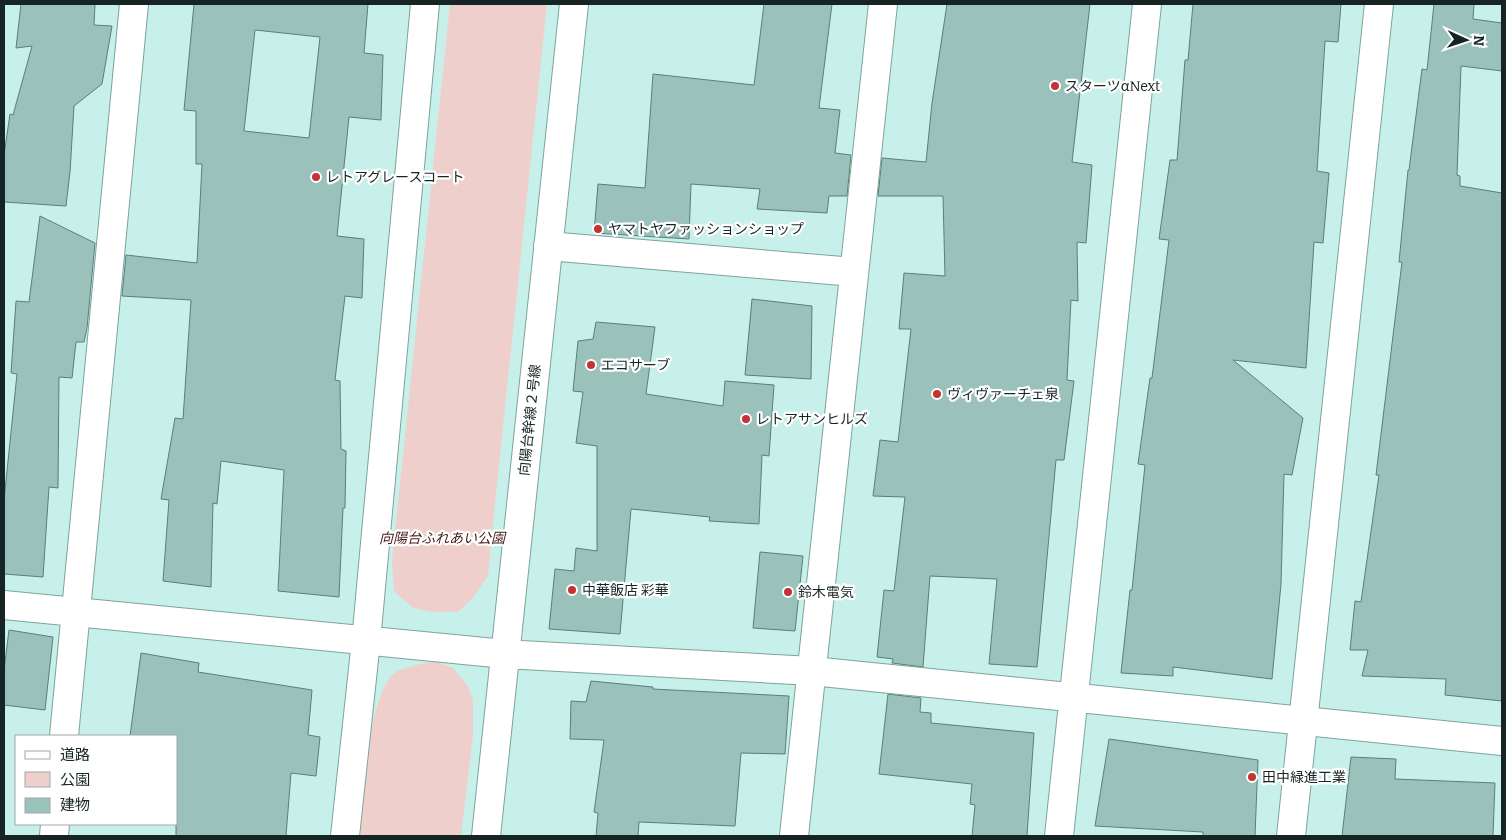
<svg xmlns="http://www.w3.org/2000/svg" width="1506" height="840" viewBox="0 0 1506 840" font-family="Bitter,'Noto Sans JP',serif">
	<rect width="100%" height="100%" fill="#c8f0ea"/>
	<path fill="#efcfcb" d="M 450,4 L 547,4 L 493,523 L 488,576 L 472,599 L 458,612 L 433,612 L 413,608 L 394,591 L 392,560 Z
		M 434,661 L 453,668 L 467,685 L 473,699 L 473,735 L 461,836 L 360,836 C 364,797 367,706 391,676 C 399,667 423,664 434,661 Z"/>
	<path fill="#9ac1ba" stroke="#5a7f79" fill-rule="evenodd" d="M 21,4 L 95,4 L 94,25 L 112,26 L 102,84 L 74,106 L 70,172 L 66,206 L 4,202 L 4,155 L 10,114 L 13,115 L 32,46 L 16,48 Z
		M 194,4 L 368,4 L 364,53 L 383,55 L 381,120 L 349,117 L 337,236 L 364,239 L 362,298 L 345,296 L 335,380 L 340,381 L 341,449 L 346,451 L 345,508 L 343,508 L 339,597 L 278,591 L 284,470 L 221,461 L 217,504 L 213,503 L 211,587 L 163,581 L 169,500 L 161,499 L 175,418 L 183,419 L 191,300 L 122,296 L 126,255 L 197,263 L 202,164 L 196,164 L 196,111 L 184,110 ZM 255,30 L 320,37 L 309,138 L 244,131 Z
		M 764,4 L 832,4 L 819,108 L 840,110 L 835,153 L 851,155 L 847,196 L 829,196 L 827,213 L 757,209 L 760,189 L 691,184 L 689,239 L 594,233 L 598,184 L 645,188 L 653,74 L 754,85 Z
		M 947,4 L 1090,4 L 1072,162 L 1092,165 L 1086,243 L 1077,242 L 1078,301 L 1071,300 L 1067,380 L 1074,381 L 1064,460 L 1056,460 L 1037,667 L 989,664 L 997,579 L 930,576 L 923,667 L 892,663 L 893,659 L 877,657 L 884,590 L 894,591 L 905,497 L 873,496 L 880,440 L 898,442 L 911,329 L 899,329 L 904,273 L 945,276 L 943,196 L 878,196 L 882,158 L 926,162 L 932,103 Z
		M 1193,4 L 1341,4 L 1338,42 L 1325,41 L 1317,171 L 1329,173 L 1323,243 L 1314,242 L 1306,368 L 1233,360 L 1303,418 L 1292,475 L 1284,474 L 1281,584 L 1272,679 L 1173,667 L 1173,676 L 1121,673 L 1130,590 L 1132,590 L 1145,465 L 1138,464 L 1150,378 L 1152,378 L 1169,240 L 1159,239 L 1170,160 L 1177,160 L 1185,60 L 1188,60 Z
		M 1434,4 L 1474,4 L 1473,19 L 1502,23 L 1502,71 L 1461,66 L 1457,175 L 1460,176 L 1460,186 L 1502,193 L 1502,701 L 1445,695 L 1446,679 L 1362,676 L 1368,650 L 1350,650 L 1355,601 L 1361,602 L 1379,475 L 1376,475 L 1402,262 L 1399,262 L 1408,170 L 1409,170 L 1422,69 L 1427,70 Z
		M 40,216 L 95,243 L 87,328 L 84,342 L 76,342 L 72,378 L 59,377 L 58,488 L 49,487 L 43,577 L 4,574 L 4,500 L 17,374 L 11,373 L 16,301 L 29,302 Z
		M 752,299 L 812,306 L 811,379 L 745,375 Z
		M 596,322 L 655,327 L 646,394 L 723,406 L 725,381 L 774,385 L 769,456 L 762,455 L 759,524 L 709,521 L 710,517 L 631,509 L 620,634 L 549,629 L 555,569 L 574,571 L 576,548 L 597,551 L 597,446 L 576,443 L 583,392 L 573,391 L 578,341 L 593,339 Z
		M 760,552 L 803,556 L 795,631 L 753,628 Z
		M 9,630 L 53,637 L 45,710 L 4,705 L 4,670 Z
		M 141,653 L 199,663 L 198,672 L 312,690 L 308,735 L 320,737 L 316,776 L 291,773 L 286,836 L 176,836 L 176,736 L 130,736 Z
		M 591,681 L 653,687 L 653,689 L 789,696 L 785,754 L 741,753 L 735,826 L 639,822 L 638,836 L 596,836 L 598,813 L 594,812 L 604,740 L 570,739 L 571,701 L 586,702 Z
		M 888,694 L 921,698 L 920,712 L 931,713 L 931,723 L 1034,733 L 1027,836 L 972,836 L 975,805 L 970,804 L 972,784 L 879,774 Z
		M 1109,739 L 1258,760 L 1255,836 L 1203,836 L 1203,832 L 1095,826 Z
		M 1351,757 L 1396,759 L 1395,779 L 1495,783 L 1493,836 L 1342,836 Z"/>
	<g fill="none" stroke-linecap="round" stroke-linejoin="round">
		<defs>
			<path id="minor" d="M 548,246 L 854,272
				M 4,605 L 505,654 L 812,671 L 1502,741
				M 64,736 L 134,4
				M 54,836 L 55,824
				M 345,836 L 366,641 L 425,4
				M 486,836 L 574,4
				M 794,836 L 883,4
				M 1059,836 L 1147,4
				M 1291,836 L 1379,4"/>
		</defs>
		<use href="#minor" stroke="#7da39d" stroke-width="30"/>
		<use href="#minor" stroke="#fff" stroke-width="28"/>
	</g>
	<g fill="#c23336" stroke="#fff" stroke-width="2">
		<circle cx="1055" cy="86" r="5"/>
		<circle cx="316" cy="177" r="5"/>
		<circle cx="598" cy="229" r="5"/>
		<circle cx="591" cy="365" r="5"/>
		<circle cx="937" cy="394" r="5"/>
		<circle cx="746" cy="419" r="5"/>
		<circle cx="572" cy="590" r="5"/>
		<circle cx="788" cy="592" r="5"/>
		<circle cx="1252" cy="777" r="5"/>
	</g>
	<g text-anchor="middle" dominant-baseline="central" stroke-width="4.5" stroke-linejoin="round" paint-order="stroke">
		<g font-size="14" fill="#162523" stroke="#fff" text-anchor="start">
			<text x="1065" y="86">スターツαNext</text>
			<text x="326" y="177">レトアグレースコート</text>
			<text x="608" y="229">ヤマトヤファッションショップ</text>
			<text x="601" y="365">エコサーブ</text>
			<text x="947" y="394">ヴィヴァーチェ泉</text>
			<text x="756" y="419">レトアサンヒルズ</text>
			<text x="582" y="590">中華飯店 彩華</text>
			<text x="798" y="592">鈴木電気</text>
			<text x="1262" y="777">田中緑進工業</text>
		</g>
		<g font-size="14" fill="#162523" stroke="#fff">
			<text transform="translate(530 420) rotate(-84)">向陽台幹線２号線</text>
		</g>
		<g font-size="14" font-style="italic" fill="#461816" stroke="#fff">
			<text x="442" y="538">向陽台ふれあい公園</text>
		</g>
	</g>
	<rect width="1506" height="840" fill="none" stroke="#162523" stroke-width="10"/>
	<rect x="15" y="735" width="162" height="90" fill="#ffffff" stroke="#a2a8a7"/>
	<rect x="25" y="751" width="25" height="8" fill="#ffffff" stroke="#a2a8a7"/>
	<text x="60" y="760" font-size="15" fill="#162523">道路</text>
	<rect x="25" y="772" width="25" height="15" fill="#efcfcb" stroke="#a2a8a7"/>
	<text x="60" y="785" font-size="15" fill="#162523">公園</text>
	<rect x="25" y="798" width="25" height="15" fill="#9ac1ba" stroke="#a2a8a7"/>
	<text x="60" y="810" font-size="15" fill="#162523">建物</text>
	<g transform="translate(1466 40) rotate(93)" stroke="#ffffff" stroke-width="4" paint-order="stroke">
	<path d="M0-4L9 19L0 12L-9 19Z" fill="#162523"/>
	<text y="-8" font-size="14" font-weight="bold" text-anchor="middle" fill="#162523">N</text>
	</g>
</svg>
